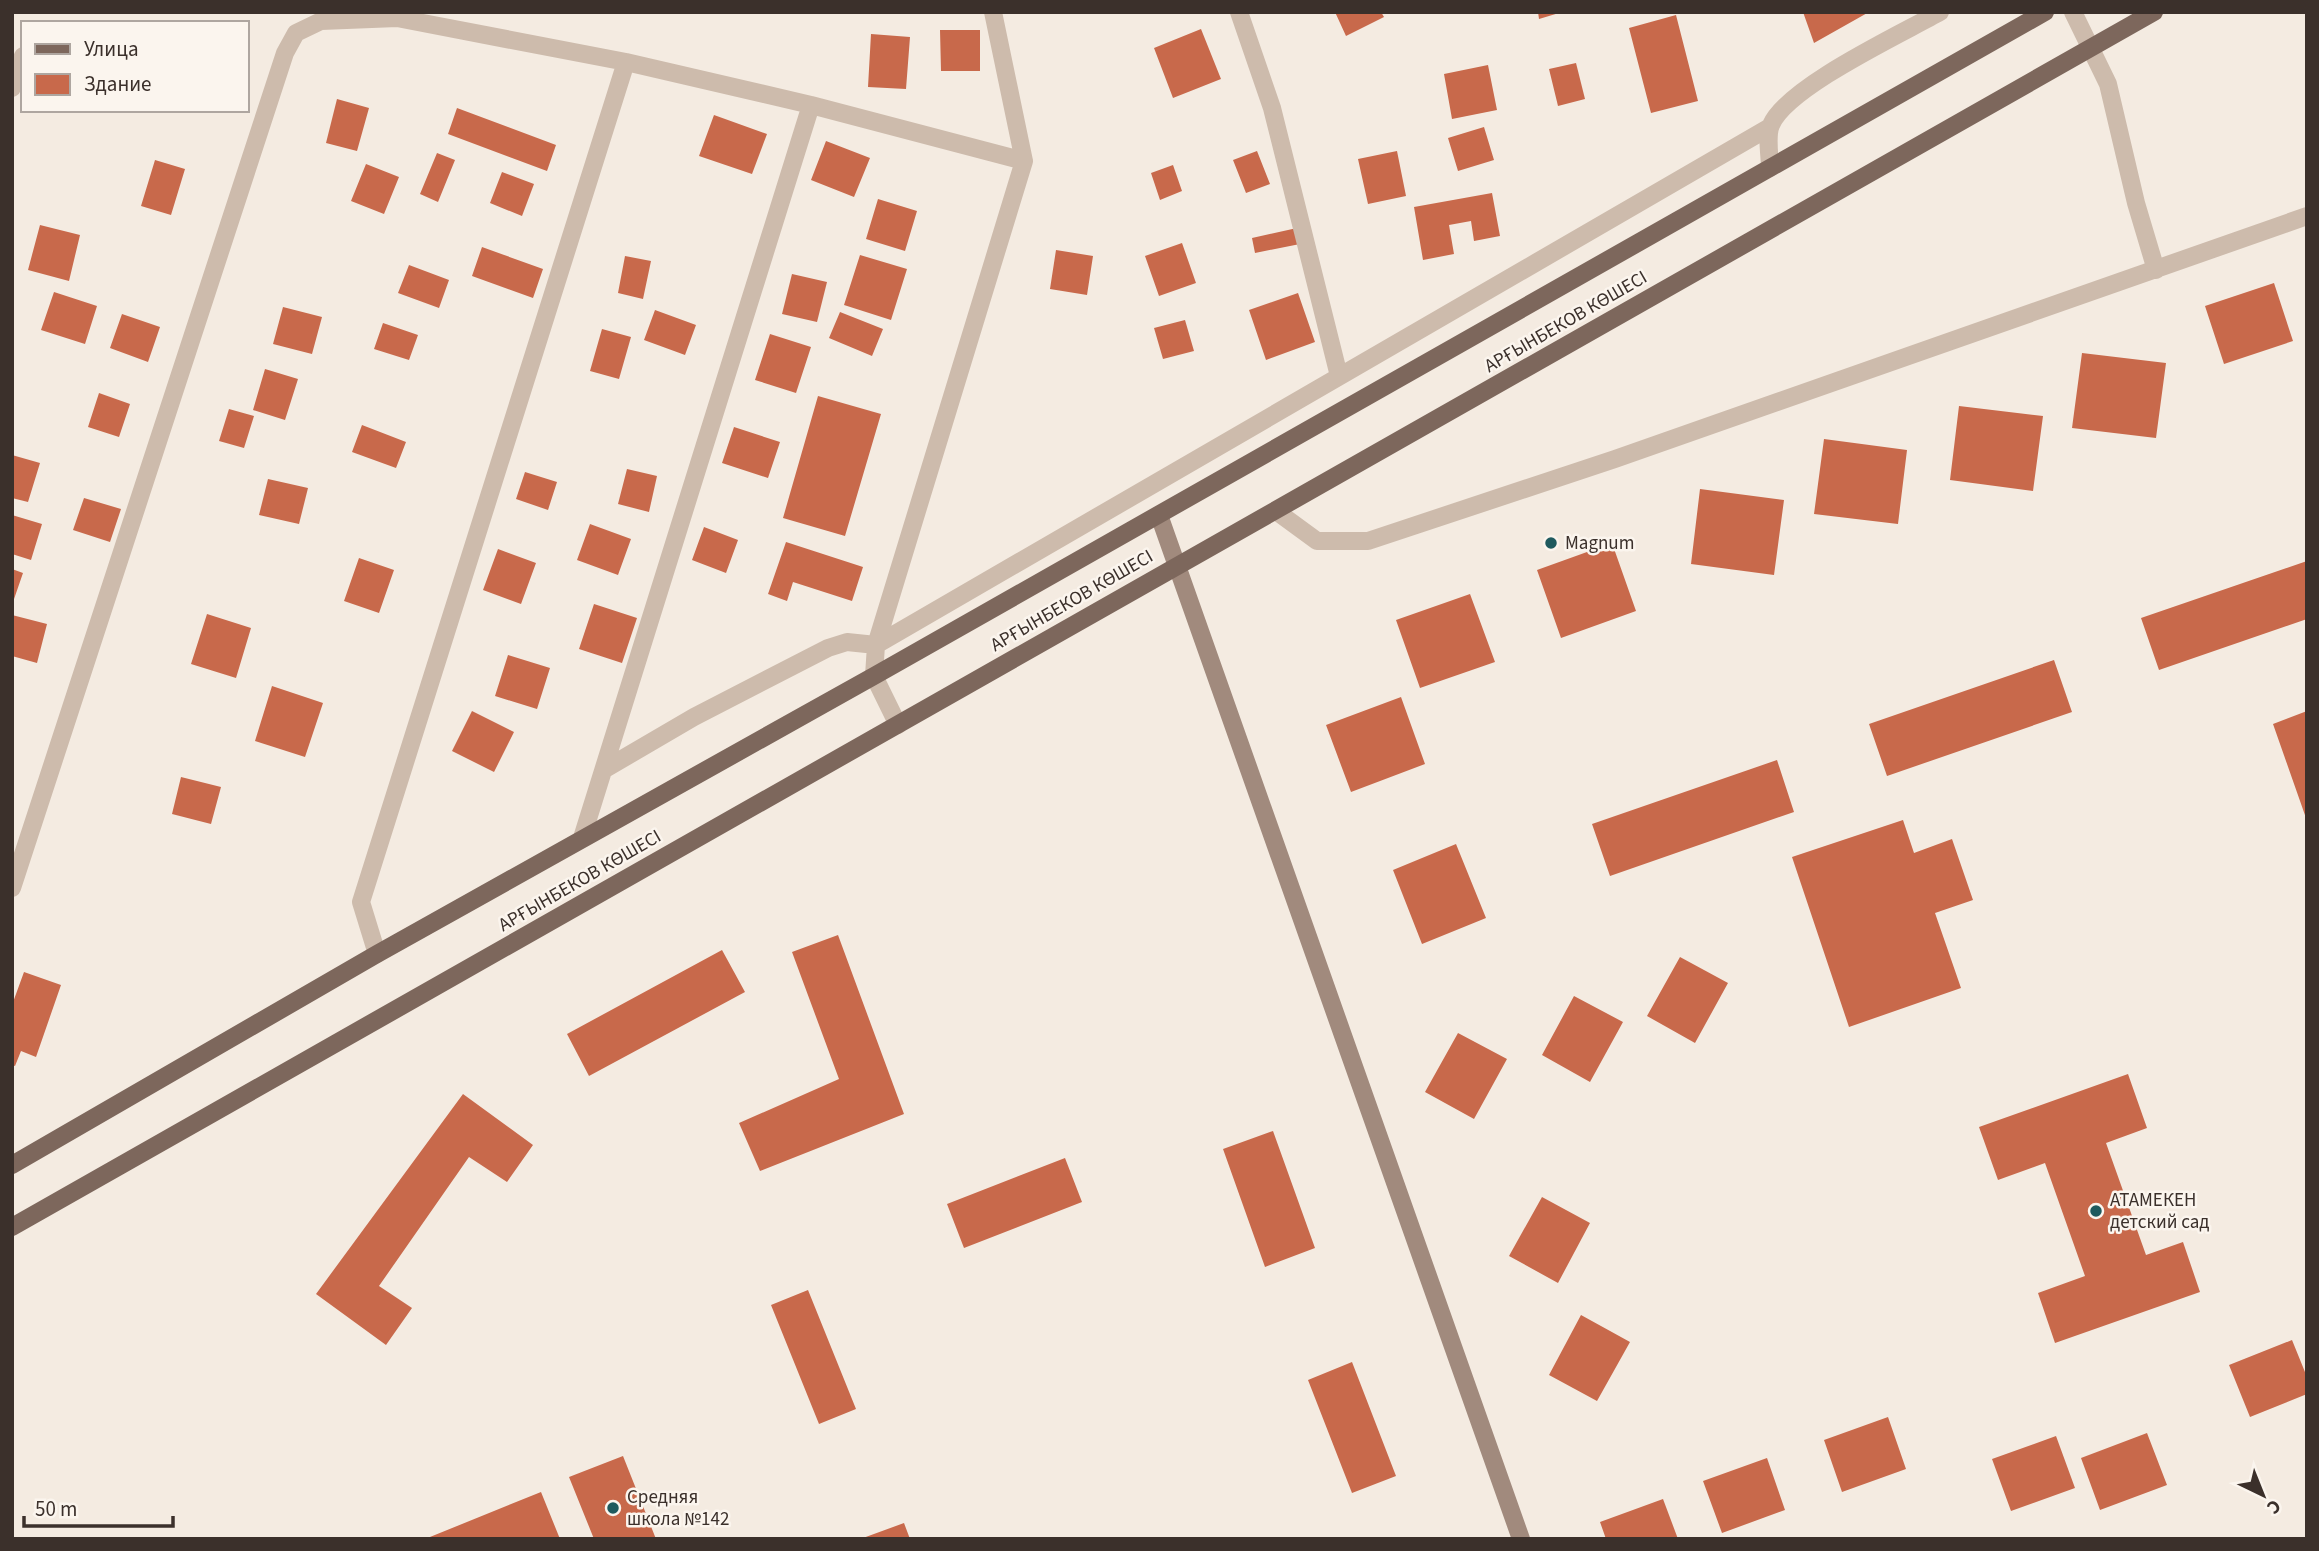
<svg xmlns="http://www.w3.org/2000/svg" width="2319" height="1551" viewBox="0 0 2319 1551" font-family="'Source Sans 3',sans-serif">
	<rect width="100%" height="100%" fill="#f4ebe1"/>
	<path fill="#c8694b" d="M 1335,12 L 1381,12 L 1384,17 L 1346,36 Z
		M 1538,12 L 1559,12 L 1559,13 L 1539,19 Z
		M 1803,12 L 1869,12 L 1814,43 Z
		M 1676,15 L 1698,101 L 1651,113 L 1629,28 Z
		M 1201,29 L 1221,79 L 1173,98 L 1154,48 Z
		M 940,30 L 980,30 L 980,71 L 941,71 Z
		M 871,34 L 910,37 L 906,89 L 868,87 Z
		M 1576,63 L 1585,99 L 1558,106 L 1549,69 Z
		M 1488,65 L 1497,110 L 1452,119 L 1444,74 Z
		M 337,99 L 369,108 L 357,151 L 326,143 Z
		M 457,108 L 556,145 L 547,171 L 448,134 Z
		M 714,115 L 767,134 L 752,174 L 699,156 Z
		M 1484,127 L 1494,160 L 1458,171 L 1448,138 Z
		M 826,141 L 870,158 L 854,197 L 811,180 Z
		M 1257,151 L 1270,184 L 1246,193 L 1233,160 Z
		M 1397,151 L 1406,196 L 1368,204 L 1358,159 Z
		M 437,153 L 455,160 L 438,202 L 420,194 Z
		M 155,160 L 185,169 L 171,215 L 141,206 Z
		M 366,164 L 399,177 L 384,214 L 351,201 Z
		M 1173,165 L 1182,191 L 1160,200 L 1151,173 Z
		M 502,172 L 534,184 L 522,216 L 490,203 Z
		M 1492,193 L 1500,236 L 1474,241 L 1471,221 L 1449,225 L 1454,254 L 1423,260 L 1414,207 Z
		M 878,199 L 917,211 L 905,251 L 866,239 Z
		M 40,225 L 80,235 L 69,281 L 28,270 Z
		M 1297,228 L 1300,244 L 1255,253 L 1252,238 Z
		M 1182,243 L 1196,283 L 1159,296 L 1145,256 Z
		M 482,247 L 543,269 L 533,298 L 472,276 Z
		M 1056,250 L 1093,256 L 1087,295 L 1050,289 Z
		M 860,255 L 907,269 L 891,320 L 844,305 Z
		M 625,256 L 651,261 L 643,299 L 618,293 Z
		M 409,265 L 449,280 L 439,308 L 398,293 Z
		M 792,274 L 827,282 L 817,322 L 782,314 Z
		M 2274,283 L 2293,341 L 2224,364 L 2205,306 Z
		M 54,292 L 97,306 L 85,344 L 41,330 Z
		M 1298,293 L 1315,342 L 1266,360 L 1249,310 Z
		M 283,307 L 322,317 L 312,354 L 273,344 Z
		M 655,310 L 696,325 L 685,355 L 644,340 Z
		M 840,312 L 883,329 L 872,356 L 829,338 Z
		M 122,314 L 160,327 L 148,362 L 110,348 Z
		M 1185,320 L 1194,351 L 1163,359 L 1154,328 Z
		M 383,323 L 418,335 L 409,360 L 374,349 Z
		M 602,329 L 631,337 L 619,379 L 590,371 Z
		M 770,334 L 811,347 L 796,393 L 755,380 Z
		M 2082,353 L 2166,363 L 2156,438 L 2072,428 Z
		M 265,369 L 298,379 L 285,420 L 253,410 Z
		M 99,393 L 130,404 L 119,437 L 88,427 Z
		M 818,396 L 881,414 L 845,536 L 783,518 Z
		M 1959,406 L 2043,416 L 2033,491 L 1950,480 Z
		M 229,409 L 254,416 L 244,448 L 219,441 Z
		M 362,425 L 406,442 L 396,468 L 352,452 Z
		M 734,427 L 780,442 L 768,478 L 722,463 Z
		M 1824,439 L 1907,450 L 1898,524 L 1814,514 Z
		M 12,455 L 40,463 L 28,502 L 12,498 Z
		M 627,469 L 657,476 L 649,512 L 618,504 Z
		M 525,472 L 557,482 L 548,510 L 516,499 Z
		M 268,479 L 308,488 L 299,524 L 259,515 Z
		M 1700,489 L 1784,500 L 1774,575 L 1691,564 Z
		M 84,498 L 121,509 L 110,542 L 73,530 Z
		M 12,515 L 42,524 L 31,560 L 12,554 Z
		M 590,524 L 631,539 L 618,575 L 577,560 Z
		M 704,527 L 738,540 L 726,573 L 692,560 Z
		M 786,542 L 863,567 L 852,601 L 793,582 L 787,601 L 768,594 Z
		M 1612,543 L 1636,611 L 1561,638 L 1537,570 Z
		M 498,549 L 536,563 L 521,604 L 483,590 Z
		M 359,558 L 394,570 L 379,613 L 344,601 Z
		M 2307,561 L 2307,619 L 2159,670 L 2141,618 Z
		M 12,569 L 23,573 L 13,602 L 12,602 Z
		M 1470,594 L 1495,662 L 1420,688 L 1396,620 Z
		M 594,604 L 637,618 L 622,663 L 579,649 Z
		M 207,614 L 251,628 L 236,678 L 191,664 Z
		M 12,615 L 47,624 L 37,663 L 12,656 Z
		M 508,655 L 550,668 L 537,709 L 495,696 Z
		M 2054,660 L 2072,712 L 1887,776 L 1869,724 Z
		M 272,686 L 323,703 L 305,757 L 255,741 Z
		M 1401,697 L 1425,764 L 1351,792 L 1326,725 Z
		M 472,711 L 514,732 L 494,772 L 452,751 Z
		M 2307,711 L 2307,818 L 2306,818 L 2273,724 Z
		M 1777,760 L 1794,812 L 1610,876 L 1592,824 Z
		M 181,777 L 221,787 L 211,824 L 172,814 Z
		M 1903,820 L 1914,853 L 1952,839 L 1973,900 L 1935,913 L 1961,988 L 1849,1027 L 1792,857 Z
		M 1456,844 L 1486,918 L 1422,944 L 1393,870 Z
		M 838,935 L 904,1114 L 760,1171 L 739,1123 L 839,1079 L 792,952 Z
		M 722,950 L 745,992 L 589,1076 L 567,1034 Z
		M 1680,957 L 1728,983 L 1695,1043 L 1647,1016 Z
		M 24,972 L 61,985 L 36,1057 L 21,1051 L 15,1066 L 12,1065 L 12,1005 Z
		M 1574,996 L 1623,1022 L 1590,1082 L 1542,1055 Z
		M 1458,1033 L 1507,1059 L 1474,1119 L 1425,1092 Z
		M 2128,1074 L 2147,1128 L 2106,1143 L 2146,1255 L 2183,1242 L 2200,1292 L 2055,1343 L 2038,1293 L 2085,1276 L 2045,1163 L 1998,1180 L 1979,1127 Z
		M 463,1094 L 533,1145 L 507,1182 L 469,1157 L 379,1286 L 412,1308 L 386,1345 L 316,1294 Z
		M 1273,1131 L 1315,1248 L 1265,1267 L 1223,1149 Z
		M 1065,1158 L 1082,1202 L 964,1248 L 947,1204 Z
		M 1542,1197 L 1590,1223 L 1558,1283 L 1509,1256 Z
		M 808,1290 L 856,1409 L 819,1424 L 771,1305 Z
		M 1581,1315 L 1630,1342 L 1597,1401 L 1549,1375 Z
		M 2292,1340 L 2307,1377 L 2307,1394 L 2250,1417 L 2229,1365 Z
		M 1352,1362 L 1396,1476 L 1352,1493 L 1308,1380 Z
		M 1888,1417 L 1906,1469 L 1842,1492 L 1824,1440 Z
		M 2147,1433 L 2167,1485 L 2100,1510 L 2081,1458 Z
		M 2056,1436 L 2075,1488 L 2011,1511 L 1992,1459 Z
		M 623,1456 L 656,1539 L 594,1539 L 569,1477 Z
		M 1767,1458 L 1785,1510 L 1722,1533 L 1703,1481 Z
		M 541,1492 L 560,1539 L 425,1539 Z
		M 1663,1499 L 1678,1539 L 1606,1539 L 1600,1522 Z
		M 904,1523 L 910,1539 L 863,1539 L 863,1538 Z"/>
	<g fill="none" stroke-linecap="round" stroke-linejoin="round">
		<path stroke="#cdbbac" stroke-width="18" d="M 1239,12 L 1272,108 L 1339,376
			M 2073,12 L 2108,84 L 2136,203 L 2156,270
			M 12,88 L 23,56
			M 1770,168 C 1770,156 1766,136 1771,125 C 1787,87 1901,34 1940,12
			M 1276,511 L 1317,541 L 1368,541 L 1615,459 L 2307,216
			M 898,725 L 874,676 L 876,645 L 1024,161 L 993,12
			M 605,769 L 694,717 L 828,648 L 847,642 L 876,645 L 1770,127
			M 582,838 L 811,105
			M 12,888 L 285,53 L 296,33 L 321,21 L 397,18 L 626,62 L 811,105 L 1024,161
			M 377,954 L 361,902 L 626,62"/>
		<path stroke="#a18a7d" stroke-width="18" d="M 1159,515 L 1521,1539"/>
		<path stroke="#7d675c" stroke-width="18" d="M 12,1165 L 377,954 L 874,676 L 2045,12
			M 12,1227 L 2154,12"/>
	</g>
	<g fill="#1f5a5e" stroke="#fbf5ee" stroke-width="2.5">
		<circle cx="1551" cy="543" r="7"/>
		<circle cx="2096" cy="1211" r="7"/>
		<circle cx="613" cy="1508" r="7"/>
	</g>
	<g text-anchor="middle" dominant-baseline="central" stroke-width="5" stroke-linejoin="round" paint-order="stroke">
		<g font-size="19" fill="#3b302b" stroke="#fbf5ee">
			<text transform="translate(1566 322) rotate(-30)">АРҒЫНБЕКОВ КӨШЕСІ</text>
			<text transform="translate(1072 601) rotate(-30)">АРҒЫНБЕКОВ КӨШЕСІ</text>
			<text transform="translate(580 881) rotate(-30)">АРҒЫНБЕКОВ КӨШЕСІ</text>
		</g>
		<g font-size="19" fill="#3b302b" stroke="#fbf5ee" text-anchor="start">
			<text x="1565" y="543">Magnum</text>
			<text x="2110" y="1200">АТАМЕКЕН<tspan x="2110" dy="22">детский сад</tspan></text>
			<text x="627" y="1497">Средняя<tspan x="627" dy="22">школа №142</tspan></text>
		</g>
	</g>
	<rect width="2319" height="1551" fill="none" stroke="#3b302b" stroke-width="28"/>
	<rect x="21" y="21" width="228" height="91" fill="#fbf5ee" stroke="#aea6a0" stroke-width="2"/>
	<rect x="35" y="44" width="35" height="10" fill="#7d675c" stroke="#aea6a0" stroke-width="2"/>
	<text x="84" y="56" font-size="21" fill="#3b302b">Улица</text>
	<rect x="35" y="74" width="35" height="21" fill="#c8694b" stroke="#aea6a0" stroke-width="2"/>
	<text x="84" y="91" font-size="21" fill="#3b302b">Здание</text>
	<g transform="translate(2263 1495) rotate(137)" stroke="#fbf5ee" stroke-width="5" paint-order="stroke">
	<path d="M0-5L12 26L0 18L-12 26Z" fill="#3b302b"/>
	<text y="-10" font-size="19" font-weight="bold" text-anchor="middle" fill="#3b302b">С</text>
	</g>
	<path d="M24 1516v10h149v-10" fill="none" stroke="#3b302b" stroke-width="3.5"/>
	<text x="35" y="1516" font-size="21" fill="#3b302b" stroke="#fbf5ee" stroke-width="5" paint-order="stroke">50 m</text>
</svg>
